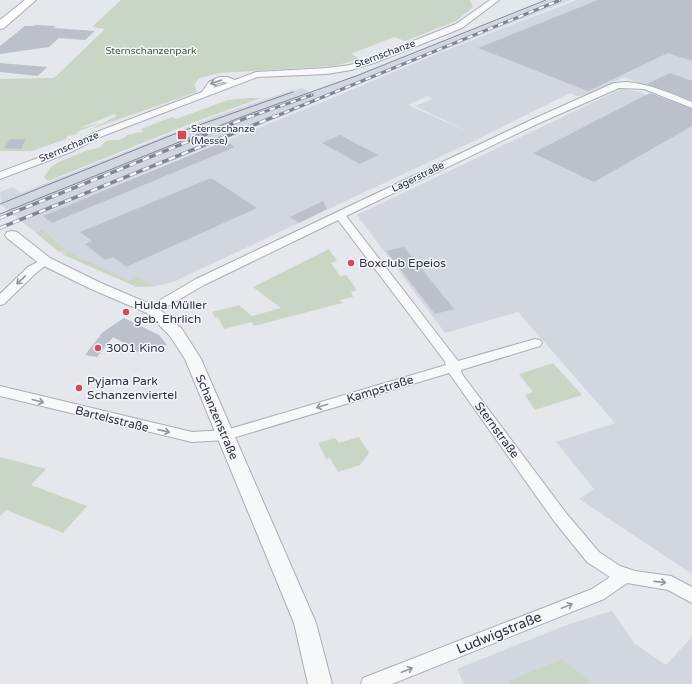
<svg xmlns="http://www.w3.org/2000/svg" width="692" height="684" viewBox="0 0 692 684" font-family="'Varela Round',sans-serif">
	<rect width="100%" height="100%" fill="#e4e7ec"/>
	<path fill="#d2d6de" fill-rule="evenodd" d="M 549,0 L 570,0 L 410,63 L 76,201 L 318,104 L 439,53 L 577,0 L 692,0 L 692,103 L 624,77 L 587,95 L 576,96 L 570,93 L 480,138 L 173,282 L 157,286 L 137,287 L 64,255 L 1,205 L 0,192 L 13,187 L 21,193 L 218,115 L 284,93 L 302,88 L 311,93 L 401,59 ZM 428,96 L 432,99 L 415,106 L 475,135 L 408,105 Z
		M 624,89 L 639,92 L 692,112 L 692,574 L 579,499 L 594,489 L 556,442 L 615,423 L 518,312 L 445,333 L 357,215 L 617,91 Z
		M 612,611 L 635,644 L 666,665 L 692,637 L 692,684 L 464,684 L 457,669 L 572,623 Z"/>
	<path fill="#c9d6c5" d="M 121,0 L 470,0 L 473,7 L 456,21 L 405,41 L 394,37 L 351,54 L 360,59 L 358,60 L 333,66 L 219,73 L 200,78 L 194,84 L 197,92 L 91,129 L 117,116 L 114,114 L 80,128 L 101,123 L 79,131 L 75,135 L 67,136 L 66,139 L 32,151 L 0,151 L 0,79 L 54,78 L 105,29 L 92,27 Z
		M 247,98 L 261,98 L 192,123 L 48,181 L 44,177 L 52,166 L 59,162 L 83,152 L 100,147 L 106,141 L 112,140 L 118,140 L 124,138 L 128,134 L 130,135 L 135,133 L 144,132 L 141,129 L 172,117 L 176,119 L 228,100 Z
		M 42,230 L 65,249 L 59,252 L 36,233 Z
		M 329,249 L 337,261 L 331,263 L 340,276 L 346,275 L 357,290 L 351,292 L 353,297 L 340,300 L 342,303 L 254,326 L 252,322 L 224,329 L 218,317 L 215,318 L 212,312 L 239,305 L 252,316 L 281,308 L 253,287 Z
		M 68,252 L 130,281 L 138,277 L 144,282 L 157,286 L 137,287 L 64,255 Z
		M 553,363 L 582,395 L 535,410 L 525,395 L 533,392 L 519,374 Z
		M 359,437 L 369,453 L 360,465 L 338,472 L 330,458 L 326,459 L 318,443 L 335,438 L 339,443 Z
		M 0,457 L 46,469 L 31,485 L 87,506 L 63,533 L 6,510 L 0,516 Z
		M 562,659 L 592,684 L 510,684 L 509,681 Z"/>
	<path fill="#bbc0ca" d="M 598,0 L 692,0 L 692,61 L 668,53 L 588,91 L 478,48 Z
		M 35,25 L 56,26 L 53,28 L 95,31 L 85,40 L 59,38 L 49,47 L 0,54 L 0,46 L 25,26 L 33,26 Z
		M 0,63 L 47,67 L 38,76 L 28,75 L 0,72 Z
		M 670,73 L 692,81 L 692,100 L 647,84 Z
		M 650,93 L 692,109 L 692,126 L 594,182 L 533,153 Z
		M 340,135 L 378,155 L 360,164 L 322,143 Z
		M 10,139 L 26,139 L 21,149 L 4,148 Z
		M 225,141 L 235,147 L 52,223 L 43,216 Z
		M 211,178 L 257,208 L 126,267 L 113,257 L 105,260 L 85,244 L 92,241 L 80,232 Z
		M 323,201 L 327,209 L 299,223 L 290,217 Z
		M 404,247 L 454,309 L 435,314 L 386,251 Z
		M 124,318 L 159,335 L 167,345 L 137,352 L 130,346 L 113,337 L 97,357 L 85,355 L 103,332 Z"/>
	<g fill="none" stroke-linecap="round" stroke-linejoin="round">
		<defs>
			<path id="minor" d="M 490,0 L 499,0 L 462,28 L 374,63 L 351,70 L 327,74 L 257,77 L 100,137 L 71,152 L 0,179 L 0,172 L 65,148 L 94,133 L 202,92 L 209,82 L 219,77 L 227,77 L 235,80 L 256,72 L 327,68 L 350,65 L 368,59 L 456,24 ZM 223,82 L 228,83 L 213,88 L 218,83 Z
				M 627,82 C 650,84 670,93 692,102 L 692,108 L 644,89 L 619,88 L 537,124 L 346,216 L 458,361 L 535,339 L 540,340 L 542,343 L 540,346 L 461,370 L 462,374 L 566,513 L 599,552 L 620,566 L 635,571 L 671,576 L 692,587 L 692,603 L 668,590 L 627,583 L 604,599 L 392,684 L 361,684 L 363,678 L 592,589 L 610,577 L 587,562 L 554,521 L 449,373 L 226,440 L 192,442 L 0,396 L 0,386 L 192,432 L 226,430 L 446,365 L 444,360 L 338,220 L 204,285 L 156,313 L 148,313 L 146,310 L 148,307 L 196,279 L 531,120 L 614,83 Z
				M 45,258 L 49,259 L 51,261 L 36,273 L 4,304 L 0,305 L 0,294 L 28,267 Z"/>
			<path id="tertiary" d="M 12,231 L 17,232 L 50,258 L 101,283 L 157,307 L 182,329 L 201,359 L 316,623 L 332,684 L 308,684 L 294,623 L 185,359 L 170,336 L 147,313 L 91,289 L 40,264 L 7,238 L 5,235 L 7,232 Z"/>
			<path id="secondary" d="M 25,0 L 36,0 L 4,28 L 0,29 L 0,20 Z"/>
		</defs>
		<use href="#minor" stroke="#a9aeb7" stroke-width="2"/>
		<use href="#tertiary" stroke="#a9aeb7" stroke-width="2"/>
		<use href="#secondary" stroke="#a9aeb7" stroke-width="2"/>
		<use href="#minor" fill="#f7f8fa" fill-rule="evenodd"/>
		<use href="#tertiary" fill="#f7f8fa" fill-rule="evenodd"/>
		<use href="#secondary" fill="#fff" fill-rule="evenodd"/>
		<path stroke="#7d8696" stroke-width="1" d="M 0,204 L 182,131 L 293,92
			M 0,214 L 244,116 L 356,76 L 546,0"/>
		<defs>
			<path id="rail-far1" d="M 249,117 L 312,95
				M 274,117 L 560,0"/>
			<path id="rail" d="M 0,218 L 251,116
				M 0,228 L 276,116"/>
		</defs>
		<use href="#rail-far1" stroke="#7d8696" stroke-width="3"/>
		<use href="#rail" stroke="#7d8696" stroke-width="3.5"/>
		<use href="#rail-far1" stroke="#f4f6f9" stroke-width="2" stroke-dasharray="5.5" stroke-linecap="butt"/>
		<use href="#rail" stroke="#f4f6f9" stroke-width="2.5" stroke-dasharray="7" stroke-linecap="butt"/>
	</g>
	<defs><path id="oneway-shaft" d="M-6 0H5M1.5-3L5.5 0L1.5 3" fill="none" stroke-width="1.6" stroke-linecap="round" stroke-linejoin="round"/></defs>
	<g stroke="#9196a0">
		<use href="#oneway-shaft" transform="translate(216 82) rotate(161)"/>
		<use href="#oneway-shaft" transform="translate(21 280) rotate(136)"/>
		<use href="#oneway-shaft" transform="translate(38 401) rotate(15)"/>
		<use href="#oneway-shaft" transform="translate(322 406) rotate(163)"/>
		<use href="#oneway-shaft" transform="translate(164 431) rotate(13)"/>
		<use href="#oneway-shaft" transform="translate(660 582) rotate(6)"/>
		<use href="#oneway-shaft" transform="translate(567 606) rotate(-22)"/>
		<use href="#oneway-shaft" transform="translate(407 670) rotate(-21)"/>
	</g>
	<g fill="#d1495b" stroke="#f4f6f9" stroke-width="1.5">
		<rect x="177" y="130" width="10" height="10" rx="2"/>
		<circle cx="351" cy="263" r="4"/>
		<circle cx="126" cy="312" r="4"/>
		<circle cx="98" cy="348" r="4"/>
		<circle cx="79" cy="388" r="4"/>
	</g>
	<g text-anchor="middle" dominant-baseline="central" stroke-width="3" stroke-linejoin="round" paint-order="stroke">
		<g font-size="10" fill="#3f6138" stroke="#f4f6f9">
			<text x="151" y="51">Sternschanzenpark</text>
		</g>
		<g font-size="10" fill="#2b3445" stroke="#f4f6f9">
			<text transform="translate(385 54) rotate(-20)">Sternschanze</text>
			<text transform="translate(69 147) rotate(-23)">Sternschanze</text>
			<text transform="translate(418 177) rotate(-26)">Lagerstraße</text>
		</g>
		<g font-size="10" fill="#2b3445" stroke="#f4f6f9" text-anchor="start">
			<text x="191" y="129">Sternschanze<tspan x="191" dy="12">(Messe)</tspan></text>
		</g>
		<g font-size="12" fill="#2b3445" stroke="#f4f6f9" text-anchor="start">
			<text x="359" y="263">Boxclub Epeios</text>
			<text x="134" y="305">Hulda Müller<tspan x="134" dy="14">geb. Ehrlich</tspan></text>
			<text x="106" y="348">3001 Kino</text>
			<text x="87" y="381">Pyjama Park<tspan x="87" dy="14">Schanzenviertel</tspan></text>
		</g>
		<g font-size="12" fill="#2b3445" stroke="#f4f6f9">
			<text transform="translate(380 389) rotate(-17)">Kampstraße</text>
			<text transform="translate(217 417) rotate(67)">Schanzenstraße</text>
			<text transform="translate(112 419) rotate(14)">Bartelsstraße</text>
			<text transform="translate(497 430) rotate(54)">Sternstraße</text>
		</g>
		<g font-size="14" fill="#2b3445" stroke="#f4f6f9">
			<text transform="translate(499 633) rotate(-22)">Ludwigstraße</text>
		</g>
	</g>
</svg>
